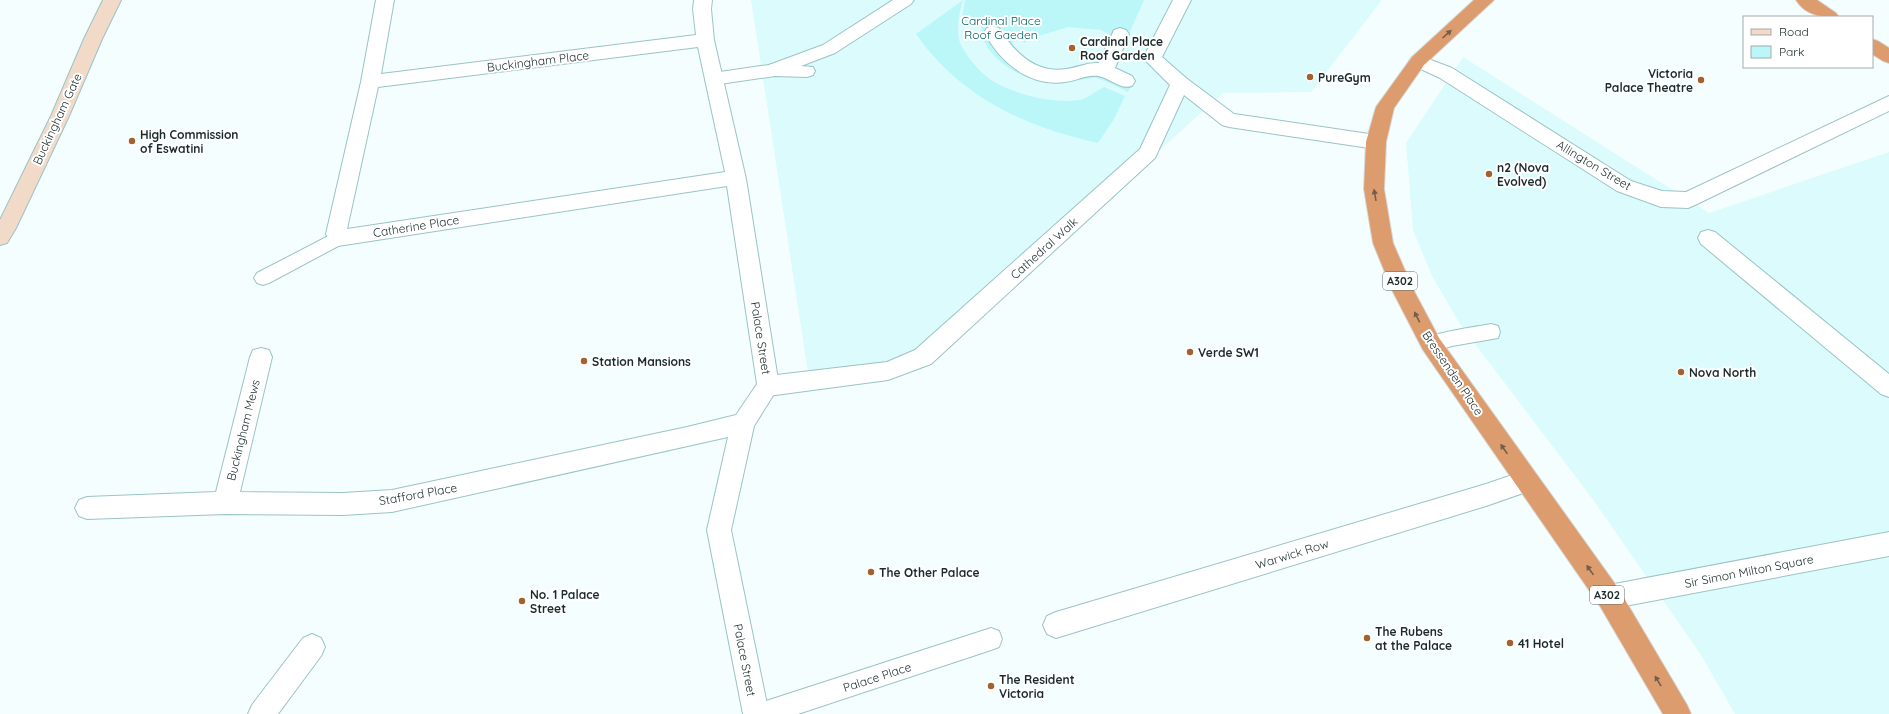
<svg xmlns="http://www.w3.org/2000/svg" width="1889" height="714" viewBox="0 0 1889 714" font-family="Quicksand,sans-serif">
	<rect width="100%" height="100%" fill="#f5fefe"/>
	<path fill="#dcfbfc" d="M 751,0 L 1382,0 L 1311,92 L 1223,93 L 937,352 L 809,379 Z
		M 1463,57 L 1709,213 L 1889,152 L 1889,714 L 1735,714 L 1701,655 L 1594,501 L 1460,324 L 1432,276 L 1413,230 L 1406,143 Z"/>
	<path fill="#bbf7f9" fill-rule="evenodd" d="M 963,0 C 959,14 955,31 961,45 C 968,59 982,75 996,83 C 1018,95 1055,104 1079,100 C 1087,99 1096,91 1104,87 L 1125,96 L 1114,119 L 1098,143 C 1025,127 960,97 916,34 Z
		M 965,0 L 1144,0 L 1117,61 L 1114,73 L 1134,80 L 1128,92 C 1120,88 1101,78 1094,78 C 1080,79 1066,85 1051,83 C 1027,81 997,66 985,43 C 983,39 982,31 981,26 L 961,24 ZM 1068,27 L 1101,30 L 1116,38 C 1111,45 1107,55 1100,61 C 1096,65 1089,66 1083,67 C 1054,73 1030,67 1012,43 L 1020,39 L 1024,43 L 1039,36 Z"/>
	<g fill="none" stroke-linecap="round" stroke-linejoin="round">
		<defs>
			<path id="service" d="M 775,64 L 813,67 L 815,71 L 813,75 L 807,77 L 775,76 L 713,85 L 707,83 L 705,79 L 707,75 L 713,73 Z
				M 338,231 L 344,233 L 347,238 L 344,243 L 269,283 L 263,285 L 257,283 L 254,278 L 257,273 Z
				M 1491,324 L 1498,326 L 1500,332 L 1498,338 L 1452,346 L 1431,352 L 1424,350 L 1422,344 L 1424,338 C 1446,331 1468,328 1491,324 Z
				M 991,628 L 999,631 L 1002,639 L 999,647 L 991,650 L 798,714 L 751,714 L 755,706 L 763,702 Z"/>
			<path id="pedestrian" d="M 893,0 L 914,0 L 911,4 L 835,53 L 775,76 L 769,75 L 766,70 L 769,65 L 823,45 Z
				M 1173,0 L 1191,0 L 1162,57 L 1186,78 L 1234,114 L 1376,135 L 1383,137 L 1386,142 L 1383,147 L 1376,149 L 1229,127 L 1222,125 L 1184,95 L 1155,158 L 931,364 L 888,380 L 768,396 L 760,393 L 757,386 L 760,379 L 768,376 L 887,362 L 915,350 L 1140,149 L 1170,85 L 1143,58 Z
				M 993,26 L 999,28 C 1014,52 1035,74 1066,69 C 1077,68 1087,62 1099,63 L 1114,30 L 1120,28 L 1126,30 L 1129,34 L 1115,68 L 1132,76 L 1135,81 L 1132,86 C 1119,90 1111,78 1098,76 C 1087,74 1076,81 1065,82 C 1029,87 1000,62 984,32 L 987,28 Z
				M 1708,230 L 1715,232 L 1889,374 L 1889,397 L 1881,394 L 1701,244 L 1698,238 L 1701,232 Z
				M 1889,532 L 1889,556 L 1609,609 L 1600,606 L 1596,597 L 1600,588 L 1609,585 Z"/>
			<path id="minor" d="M 376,0 L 394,0 L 381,74 L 696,35 L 693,9 L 694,0 L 712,0 L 711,9 L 714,40 L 746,179 L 779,386 L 754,426 L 731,530 L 769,714 L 743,714 L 707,530 L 728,437 L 392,512 L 343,515 L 225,514 L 87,519 L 79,516 L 75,508 L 79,500 L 87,497 L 216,492 L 250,357 L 253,350 L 261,348 L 269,350 L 272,357 L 240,492 L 343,493 L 392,490 L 687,427 L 736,415 L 757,384 L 727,186 L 338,246 L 331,244 L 326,234 L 361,82 ZM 698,47 L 725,172 L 347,229 L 378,87 Z
				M 1418,55 L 1452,68 L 1631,181 L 1662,191 L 1686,192 L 1889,96 L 1889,111 L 1695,205 L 1688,208 L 1661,207 L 1617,191 L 1440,78 L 1412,65 L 1409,61 L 1412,57 Z
				M 1527,470 L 1535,473 L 1539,481 L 1535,489 L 1486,506 L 1056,638 L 1047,634 L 1043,625 L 1047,616 L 1056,612 L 1486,484 Z
				M 312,634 L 321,638 L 325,647 L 321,656 L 278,714 L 248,714 L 252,705 L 303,638 Z"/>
			<path id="secondary" d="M 103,0 L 121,0 L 102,39 L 69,116 L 16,228 L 7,243 L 0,245 L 0,220 L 51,116 L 84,39 Z"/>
			<path id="trunk" d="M 1474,0 L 1494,0 L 1424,65 L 1394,108 L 1386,142 L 1384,189 L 1393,243 L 1414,291 L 1439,338 L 1618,588 L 1687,705 L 1691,714 L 1663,714 L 1600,606 L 1423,350 L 1393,292 L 1373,243 L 1364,189 L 1366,142 L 1376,107 L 1412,57 Z
				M 1796,0 L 1817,0 L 1836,13 L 1839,17 C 1822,17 1806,16 1796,0 Z
				M 1872,39 L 1878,41 L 1889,48 L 1889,63 L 1883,61 L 1872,54 Z"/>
		</defs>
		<use href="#service" stroke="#9ac3c5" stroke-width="2"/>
		<use href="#pedestrian" stroke="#9ac3c5" stroke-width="2"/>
		<use href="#minor" stroke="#9ac3c5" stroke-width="2"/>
		<use href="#secondary" stroke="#9ac3c5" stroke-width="2"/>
		<use href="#trunk" stroke="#d6d9d9" stroke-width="2"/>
		<use href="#service" fill="#fff" fill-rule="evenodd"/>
		<use href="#pedestrian" fill="#fff" fill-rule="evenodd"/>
		<use href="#minor" fill="#fff" fill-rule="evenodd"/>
		<use href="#secondary" fill="#f2dac9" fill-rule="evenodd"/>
		<use href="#trunk" fill="#dc9c6e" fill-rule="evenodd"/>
	</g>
	<defs><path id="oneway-solid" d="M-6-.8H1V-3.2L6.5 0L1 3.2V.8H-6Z"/></defs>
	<g fill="#725e4a">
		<use href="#oneway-solid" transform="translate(1447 34) rotate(-42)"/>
		<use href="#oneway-solid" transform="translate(1375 195) rotate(-100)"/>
		<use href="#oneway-solid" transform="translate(1417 317) rotate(-117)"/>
		<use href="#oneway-solid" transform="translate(1504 449) rotate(-125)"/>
		<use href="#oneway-solid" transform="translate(1590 570) rotate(-125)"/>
		<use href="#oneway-solid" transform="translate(1658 681) rotate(-121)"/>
	</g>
	<g fill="#a46130" stroke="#fff" stroke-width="1.5">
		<circle cx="1072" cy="48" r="4"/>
		<circle cx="1310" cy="77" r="4"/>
		<circle cx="1701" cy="80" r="4"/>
		<circle cx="132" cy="141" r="4"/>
		<circle cx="1489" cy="174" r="4"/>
		<circle cx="1190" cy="352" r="4"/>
		<circle cx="584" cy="361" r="4"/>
		<circle cx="1681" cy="372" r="4"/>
		<circle cx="871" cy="572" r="4"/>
		<circle cx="522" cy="601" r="4"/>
		<circle cx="1367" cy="638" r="4"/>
		<circle cx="1510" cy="643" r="4"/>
		<circle cx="991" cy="686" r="4"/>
	</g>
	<g text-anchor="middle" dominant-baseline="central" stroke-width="4" stroke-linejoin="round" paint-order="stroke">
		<g fill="#fff" stroke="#5f6b6b" stroke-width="1">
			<rect x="1383" y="272" width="34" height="18" rx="3"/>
			<rect x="1590" y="586" width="34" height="18" rx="3"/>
		</g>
		<g font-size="11" font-weight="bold" fill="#1b2b2c">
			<text x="1400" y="281">A302</text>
			<text x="1607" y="595">A302</text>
		</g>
		<g font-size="12" fill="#005f63" stroke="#fff">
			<text x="1001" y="20">Cardinal Place<tspan x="1001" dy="14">Roof Gaeden</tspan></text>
		</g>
		<g font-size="12" font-weight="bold" fill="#1b2b2c" stroke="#fff" text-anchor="start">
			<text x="1080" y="41">Cardinal Place<tspan x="1080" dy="14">Roof Garden</tspan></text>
			<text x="1693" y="73" text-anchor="end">Victoria<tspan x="1693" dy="14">Palace Theatre</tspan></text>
			<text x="1318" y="77">PureGym</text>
			<text x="140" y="134">High Commission<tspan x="140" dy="14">of Eswatini</tspan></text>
			<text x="1497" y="167">n2 (Nova<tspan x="1497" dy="14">Evolved)</tspan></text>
			<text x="1198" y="352">Verde SW1</text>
			<text x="592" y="361">Station Mansions</text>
			<text x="1689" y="372">Nova North</text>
			<text x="879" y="572">The Other Palace</text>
			<text x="530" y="594">No. 1 Palace<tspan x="530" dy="14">Street</tspan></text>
			<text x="1375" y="631">The Rubens<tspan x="1375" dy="14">at the Palace</tspan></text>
			<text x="1518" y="643">41 Hotel</text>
			<text x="999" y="679">The Resident<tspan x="999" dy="14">Victoria</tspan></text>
		</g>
		<g font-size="12" fill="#1b2b2c" stroke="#fff">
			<text transform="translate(538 61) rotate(-7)">Buckingham Place</text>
			<text transform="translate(57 119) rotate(-65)">Buckingham Gate</text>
			<text transform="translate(1594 165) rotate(31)">Allington Street</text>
			<text transform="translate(416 226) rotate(-9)">Catherine Place</text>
			<text transform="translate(1044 248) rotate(-42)">Cathedral Walk</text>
			<text transform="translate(761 338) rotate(81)">Palace Street</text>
			<text transform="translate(1453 373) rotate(56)">Bressenden Place</text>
			<text transform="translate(243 430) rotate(-76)">Buckingham Mews</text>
			<text transform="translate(418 494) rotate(-10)">Stafford Place</text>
			<text transform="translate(1292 554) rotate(-17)">Warwick Row</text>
			<text transform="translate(1749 571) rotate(-11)">Sir Simon Milton Square</text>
			<text transform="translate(745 660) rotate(79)">Palace Street</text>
			<text transform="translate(877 677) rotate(-18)">Palace Place</text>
		</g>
	</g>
	<rect x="1743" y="16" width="130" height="52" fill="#ffffff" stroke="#a4aaab"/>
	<rect x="1751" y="29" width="20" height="6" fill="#f2dac9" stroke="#a4aaab"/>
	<text x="1779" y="36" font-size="12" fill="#1b2b2c">Road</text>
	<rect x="1751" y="46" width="20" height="12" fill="#bbf7f9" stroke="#a4aaab"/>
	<text x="1779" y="56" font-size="12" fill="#1b2b2c">Park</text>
</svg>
